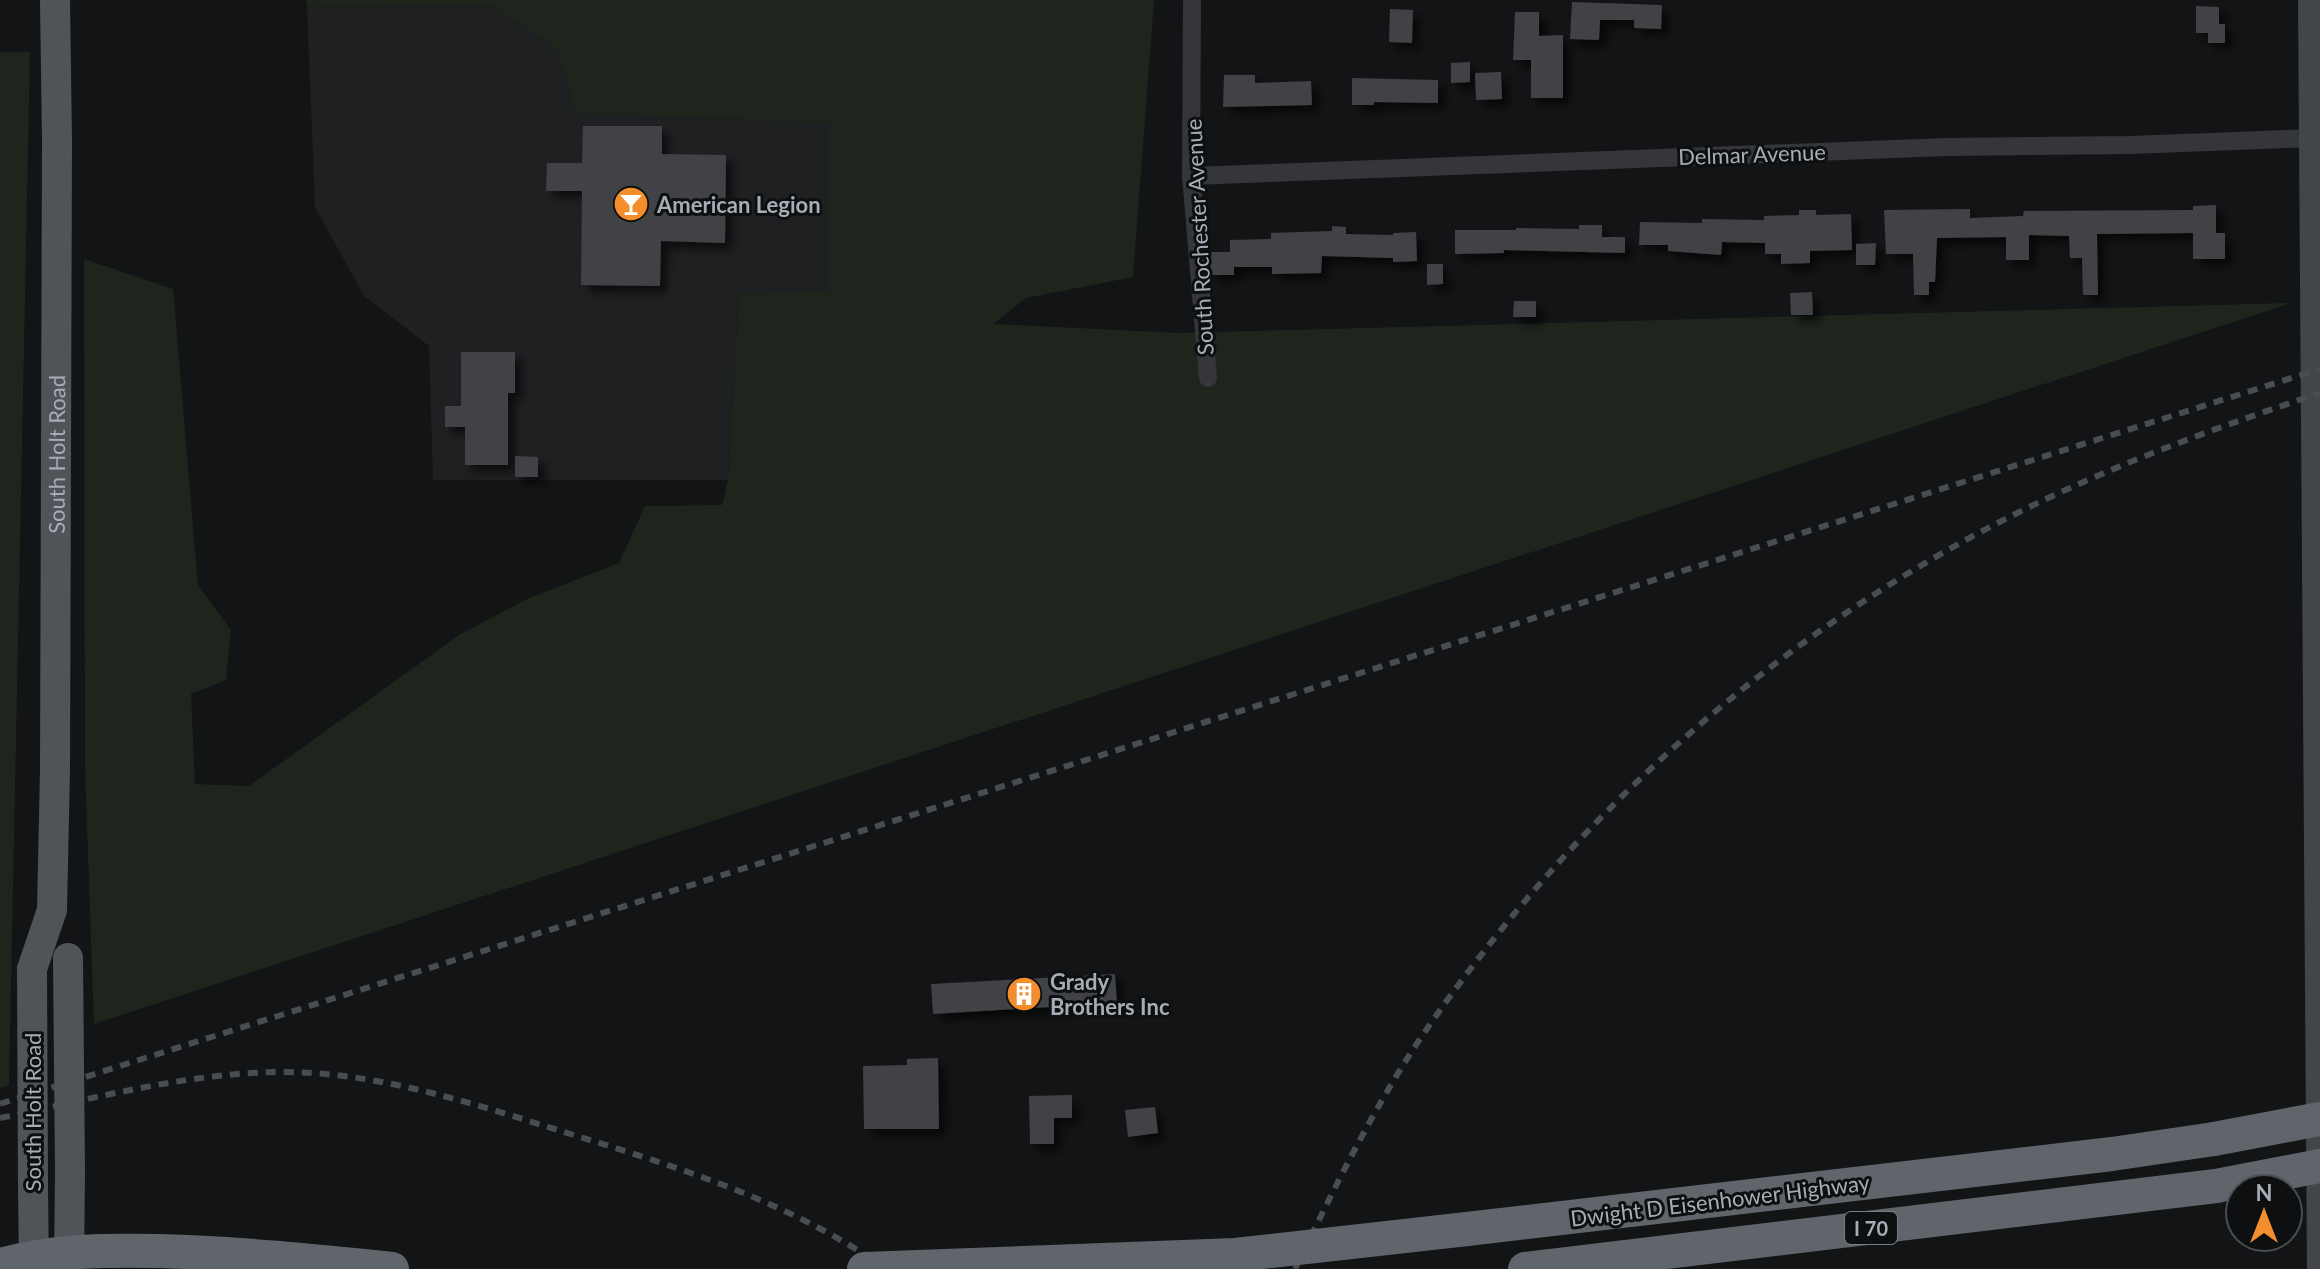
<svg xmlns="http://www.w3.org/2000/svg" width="2320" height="1269" viewBox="0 0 2320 1269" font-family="Lato,sans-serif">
	<defs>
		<filter id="shadow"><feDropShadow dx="7" dy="7" stdDeviation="4" flood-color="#0009"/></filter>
	</defs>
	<rect width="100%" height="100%" fill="#131415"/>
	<path fill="#1f2022" d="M 485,5 L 509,16 L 559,49 L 576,113 L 829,123 L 829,291 L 739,293 L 728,480 L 433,480 L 429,346 L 364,296 L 315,207 L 307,7 Z"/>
	<path fill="#1e251d" d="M 306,0 L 1154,0 L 1133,277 L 1026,298 L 993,324 L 1179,333 L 2291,303 L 94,1024 L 85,769 L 84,259 L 173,289 L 198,585 L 231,630 L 226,680 L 191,694 L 195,784 L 249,786 L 459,635 L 529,598 L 619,563 L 645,506 L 722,505 L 728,480 L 739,293 L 829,291 L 829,123 L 576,113 L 558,49 L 509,16 L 486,5 L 307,7 Z
		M 0,52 L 30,52 L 9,1085 L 0,1088 Z"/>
	<path fill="#3f4245" filter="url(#shadow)" d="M 1572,2 L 1662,5 L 1661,29 L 1634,28 L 1634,20 L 1600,20 L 1599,40 L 1570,39 Z
		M 2196,6 L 2219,7 L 2219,24 L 2225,24 L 2225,43 L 2208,43 L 2208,33 L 2196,33 Z
		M 1390,9 L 1413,10 L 1412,43 L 1389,42 Z
		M 1515,12 L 1539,12 L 1539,36 L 1563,35 L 1563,98 L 1531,98 L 1531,60 L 1513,60 Z
		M 1470,62 L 1470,82 L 1451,83 L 1451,63 Z
		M 1501,72 L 1502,99 L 1476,100 L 1475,73 Z
		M 1224,75 L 1255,75 L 1255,83 L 1311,81 L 1312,105 L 1223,107 Z
		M 1352,78 L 1438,80 L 1438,103 L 1374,102 L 1374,105 L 1352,105 Z
		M 583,126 L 662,126 L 662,154 L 726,155 L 725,243 L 661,241 L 660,286 L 581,285 L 582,191 L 546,191 L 547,163 L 582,163 Z
		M 2216,205 L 2216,233 L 2225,233 L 2225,259 L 2193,259 L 2193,233 L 2097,234 L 2098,295 L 2083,295 L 2082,258 L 2070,258 L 2069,236 L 2029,235 L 2029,260 L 2006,260 L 2006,237 L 1937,238 L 1935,282 L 1929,282 L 1929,295 L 1914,295 L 1913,254 L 1886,254 L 1884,210 L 1970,209 L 1970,218 L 2023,216 L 2024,211 L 2193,210 L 2193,206 Z
		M 1799,210 L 1816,210 L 1816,215 L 1851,214 L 1852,250 L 1810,251 L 1810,263 L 1781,264 L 1781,254 L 1765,254 L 1765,243 L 1722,242 L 1721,255 L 1668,251 L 1668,245 L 1639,245 L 1640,222 L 1702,223 L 1702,219 L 1764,220 L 1764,216 L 1799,215 Z
		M 1579,225 L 1602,225 L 1602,237 L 1625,237 L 1625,253 L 1504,250 L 1504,253 L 1455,254 L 1455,230 L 1516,230 L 1516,228 L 1579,229 Z
		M 1332,226 L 1346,227 L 1346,234 L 1393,235 L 1393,233 L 1416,232 L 1417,261 L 1393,262 L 1393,258 L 1322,256 L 1321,273 L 1272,274 L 1272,267 L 1234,267 L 1234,275 L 1211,275 L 1209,252 L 1230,252 L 1230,240 L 1271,239 L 1271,233 L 1332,231 Z
		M 1876,243 L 1875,265 L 1856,265 L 1856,244 Z
		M 1427,264 L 1443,264 L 1443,284 L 1427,285 Z
		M 1812,292 L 1813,315 L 1791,315 L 1790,293 Z
		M 1514,301 L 1536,301 L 1536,317 L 1513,317 Z
		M 461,352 L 515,352 L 515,393 L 508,393 L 508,465 L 465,465 L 465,427 L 445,427 L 445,406 L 461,406 Z
		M 515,456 L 538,457 L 538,477 L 515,477 Z
		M 1115,974 L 1117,1003 L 933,1014 L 931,984 Z
		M 938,1058 L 939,1129 L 864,1129 L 863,1066 L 907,1065 L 907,1059 Z
		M 1072,1095 L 1072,1118 L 1054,1118 L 1054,1144 L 1030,1144 L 1029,1096 Z
		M 1155,1107 L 1158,1133 L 1128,1137 L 1125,1110 Z"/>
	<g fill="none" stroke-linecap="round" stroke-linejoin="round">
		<path stroke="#34363a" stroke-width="18" d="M 1192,0 L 1191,176 L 1208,378
			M 1191,176 L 1946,147 L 2130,145 L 2313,138"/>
		<path stroke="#42464a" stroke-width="26" d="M 2311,0 L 2320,1269"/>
		<g stroke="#505459" stroke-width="30">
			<path id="s1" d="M 32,969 L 52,910 L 55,770 L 57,140 L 55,0"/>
			<path d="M 33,1184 L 34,1269"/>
			<path d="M 69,1269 L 70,1172"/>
		</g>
		<path stroke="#60656b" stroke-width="34" d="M 1467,1229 L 2112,1154 L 2214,1139
			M 0,1265 C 57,1250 101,1250 159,1251 C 237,1253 315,1261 392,1269
			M 1525,1269 L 2216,1186"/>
		<path stroke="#494d51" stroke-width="6" stroke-dasharray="10 8" stroke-linecap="butt" d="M 0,1104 L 2320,369
			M 0,1118 C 93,1099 185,1073 280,1072 C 379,1072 471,1103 564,1132 C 674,1166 790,1201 886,1269
			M 1295,1269 C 1334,1189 1372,1110 1422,1036 C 1580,805 1793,619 2046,499 C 2135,457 2227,424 2320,393"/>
		<path stroke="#505459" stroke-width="30" d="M 68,958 L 70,1172
			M 32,969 L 33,1184"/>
		<path stroke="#60656b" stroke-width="34" d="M 2214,1139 L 2320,1119
			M 2216,1186 L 2320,1166
			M 864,1269 L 1235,1255 L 1467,1229"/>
	</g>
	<defs>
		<symbol id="bar-disc" viewBox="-11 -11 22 22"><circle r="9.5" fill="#f48e2c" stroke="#0e0f10"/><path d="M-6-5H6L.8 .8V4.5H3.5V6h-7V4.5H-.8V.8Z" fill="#fff"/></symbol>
		<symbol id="building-disc" viewBox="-11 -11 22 22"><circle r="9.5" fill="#f48e2c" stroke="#0e0f10"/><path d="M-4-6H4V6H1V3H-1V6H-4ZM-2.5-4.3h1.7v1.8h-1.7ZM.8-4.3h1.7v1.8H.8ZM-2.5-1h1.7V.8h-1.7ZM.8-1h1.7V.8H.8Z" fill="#fff"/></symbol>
	</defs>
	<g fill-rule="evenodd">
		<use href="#bar-disc" x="611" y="184" width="40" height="40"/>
		<use href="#building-disc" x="1004" y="974" width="40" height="40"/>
	</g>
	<g text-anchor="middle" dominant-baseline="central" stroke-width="6" stroke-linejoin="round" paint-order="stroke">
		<rect fill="#0e0f10" stroke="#787e84" stroke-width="2" x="1845" y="1212" width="52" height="32" rx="6"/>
		<g font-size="20" font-weight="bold" fill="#a5adb6">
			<text x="1871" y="1228">I 70</text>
		</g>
		<g font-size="22" fill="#a5adb6" stroke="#0e0f10">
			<text transform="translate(1752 154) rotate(-2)">Delmar Avenue</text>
			<text transform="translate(1199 237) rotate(-93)">South Rochester Avenue</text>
			<text stroke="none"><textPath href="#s1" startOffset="518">South Holt Road</textPath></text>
			<text transform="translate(32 1112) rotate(-90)">South Holt Road</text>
			<text transform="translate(1720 1200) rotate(-7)">Dwight D Eisenhower Highway</text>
		</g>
		<g font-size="22" font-weight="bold" fill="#a5adb6" stroke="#0e0f10" text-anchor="start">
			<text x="657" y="204">American Legion</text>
			<text x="1050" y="981">Grady<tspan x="1050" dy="25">Brothers Inc</tspan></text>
		</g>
	</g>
	<g transform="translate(2264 1213)"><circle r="38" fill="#0e0f10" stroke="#4a4e52" stroke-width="2"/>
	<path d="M0-6L14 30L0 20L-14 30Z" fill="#f48e2c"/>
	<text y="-12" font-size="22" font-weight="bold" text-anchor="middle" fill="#a5adb6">N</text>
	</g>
</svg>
